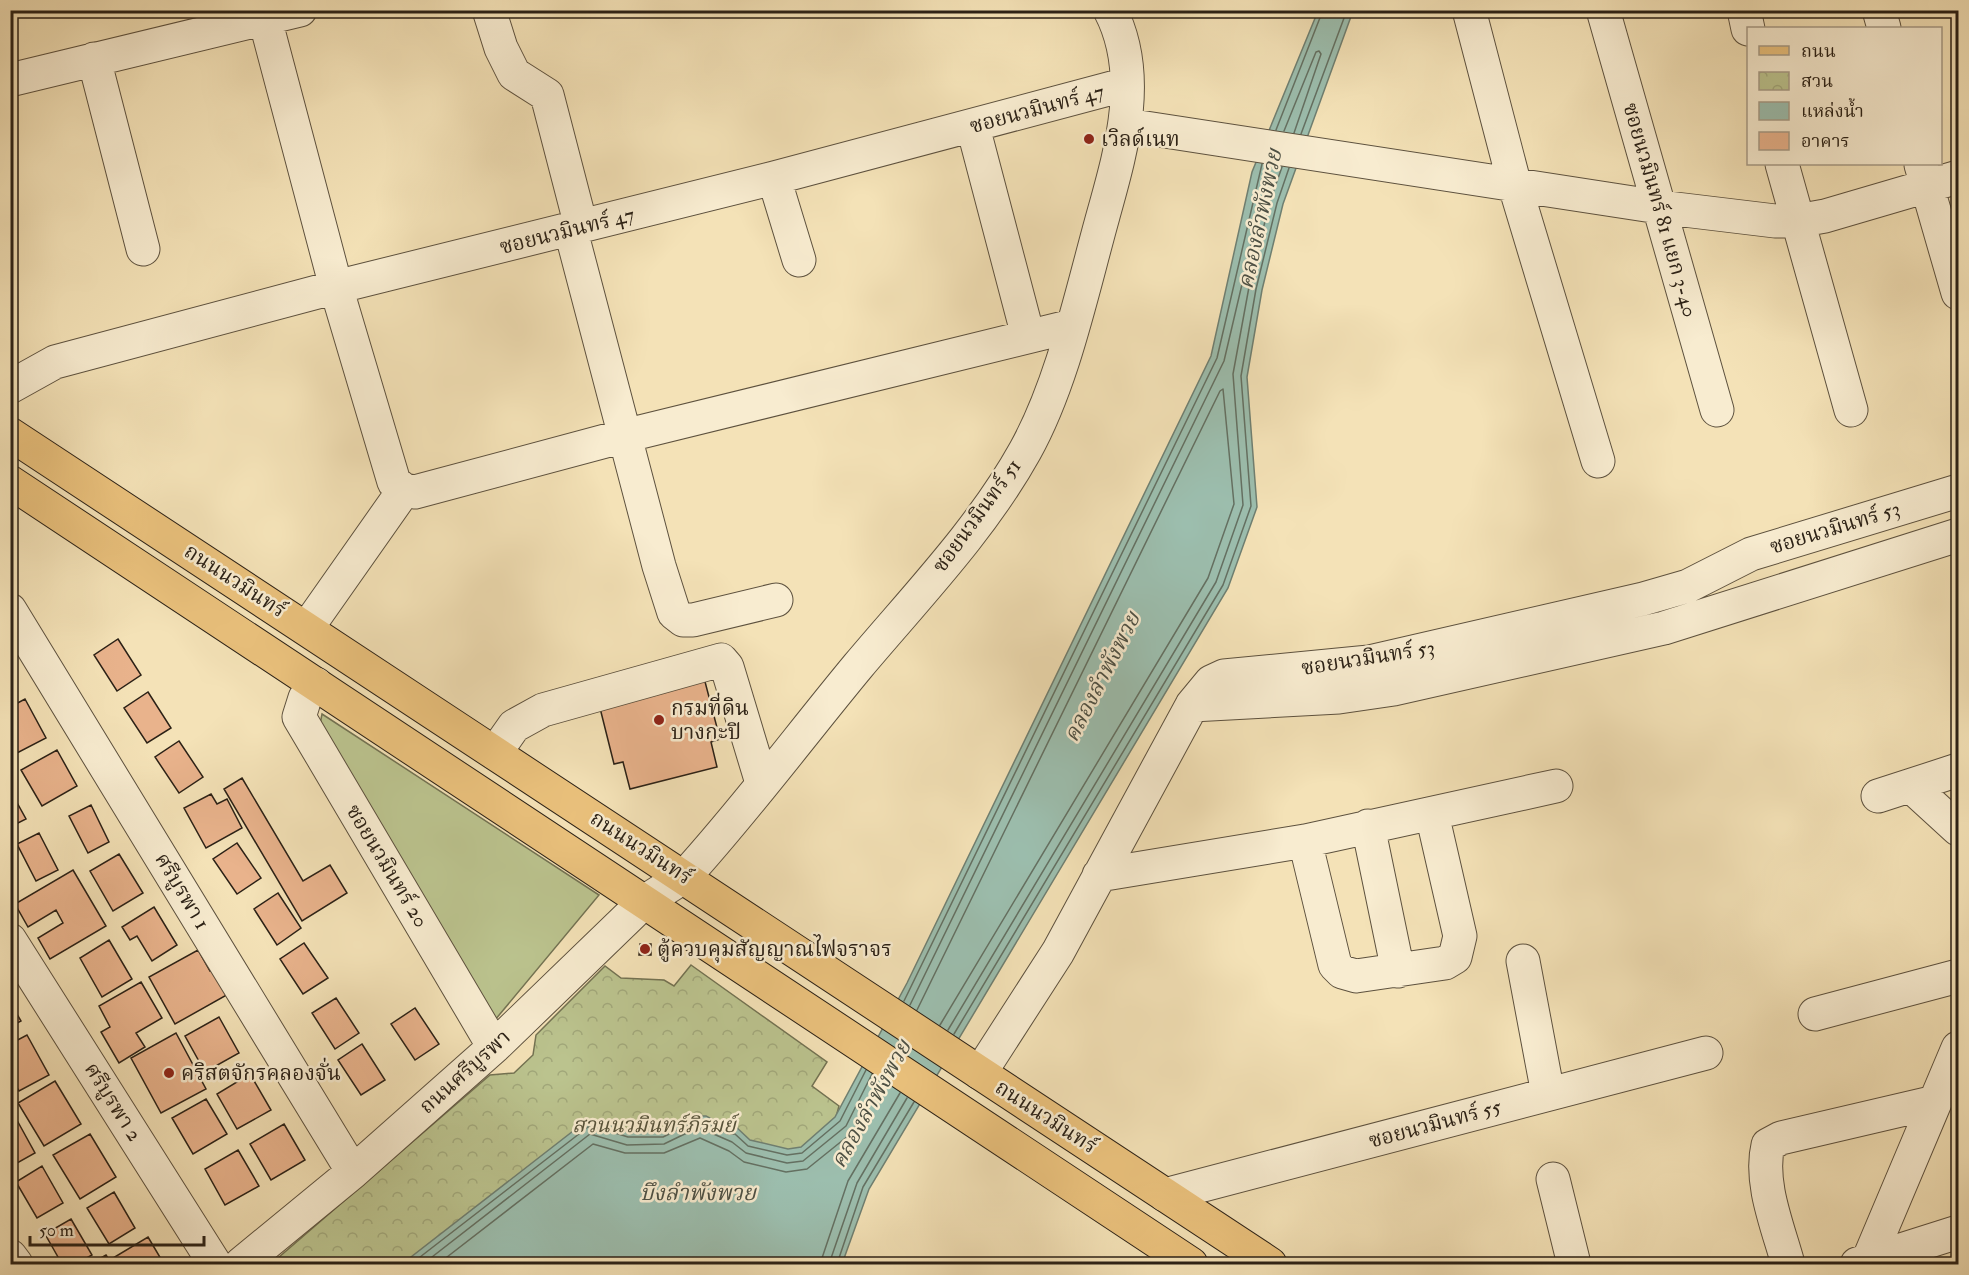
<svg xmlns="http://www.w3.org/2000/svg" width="1969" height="1275" viewBox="0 0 1969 1275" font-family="'IM FELL Double Pica','Noto Serif Thai',serif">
	<defs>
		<pattern id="park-crowns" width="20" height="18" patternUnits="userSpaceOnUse" patternTransform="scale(1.5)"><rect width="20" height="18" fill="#bbc38e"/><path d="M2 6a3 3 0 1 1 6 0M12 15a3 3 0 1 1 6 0" fill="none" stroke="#a1a77a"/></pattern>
	</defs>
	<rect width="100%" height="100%" fill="#f4e2b7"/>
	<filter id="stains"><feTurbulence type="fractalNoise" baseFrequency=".00333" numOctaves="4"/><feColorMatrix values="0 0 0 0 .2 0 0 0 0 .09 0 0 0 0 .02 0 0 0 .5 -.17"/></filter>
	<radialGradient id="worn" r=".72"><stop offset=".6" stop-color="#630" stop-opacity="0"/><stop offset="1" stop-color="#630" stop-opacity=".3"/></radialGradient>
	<path fill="#bbc38e" stroke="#737252" stroke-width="1.5" d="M 322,714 L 599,895 L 490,1026 L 318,735 Z"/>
	<path fill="url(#park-crowns)" stroke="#737252" stroke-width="1.5" d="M 691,965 L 827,1062 L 812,1086 L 839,1106 L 836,1117 L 801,1148 L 768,1264 L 271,1264 L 490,1075 L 514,1073 L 533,1055 L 536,1035 L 605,966 L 621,978 L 664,980 L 674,986 Z"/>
	<path fill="#9cbeae" stroke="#6f7f71" stroke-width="1.5" d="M 1318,11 L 1353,11 L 1283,204 L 1262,290 L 1247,377 L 1257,507 L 1228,588 L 869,1189 L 842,1264 L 402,1264 L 586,1121 L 597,1121 L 629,1131 L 663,1131 L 693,1116 L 706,1116 L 731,1129 L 734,1125 L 750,1140 L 788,1149 L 801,1147 L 835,1117 L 907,983 L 1211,356 L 1252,172 Z"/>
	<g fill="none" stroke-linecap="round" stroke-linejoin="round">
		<path stroke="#647062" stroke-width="1.5" d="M 1276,130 L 1323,10
			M 1284,131 L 1316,52 L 1319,51 L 1321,54 L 1294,133
			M 1301,134 L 1347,10
			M 904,1001 L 1217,358 L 1262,164
			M 910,1005 L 1224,361 L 1270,165
			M 917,1010 L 1220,391 L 1223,389 L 1234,504 L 1208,578 L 940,1025
			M 948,1030 L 1216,582 L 1243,505 L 1233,374 L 1249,287 L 1270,201 L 1282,167
			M 954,1034 L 1223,585 L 1251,506 L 1241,376 L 1256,289 L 1277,203 L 1289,168
			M 411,1264 L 588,1127 L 596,1127 L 628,1137 L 663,1137 L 694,1122 L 704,1122 L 728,1134 L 735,1134 L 748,1146 L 787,1155 L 802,1153 L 840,1121 L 866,1070
			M 423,1264 L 590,1134 L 627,1145 L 664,1144 L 695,1129 L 702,1129 L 732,1142 L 746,1153 L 787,1163 L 803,1161 L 846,1126 L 872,1074
			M 438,1264 L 593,1144 L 625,1153 L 664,1153 L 700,1138 L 729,1151 L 744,1162 L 786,1172 L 807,1169 L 853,1132 L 879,1079
			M 820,1264 L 848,1181 L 900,1093
			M 829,1264 L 857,1183 L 907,1098
			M 837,1264 L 863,1187 L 914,1102"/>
	</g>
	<path fill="#e9b38c" stroke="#2b2116" stroke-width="1.5" d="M 118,639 L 141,675 L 117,691 L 94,655 Z
		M 703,674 L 720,739 L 711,742 L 717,767 L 630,789 L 623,762 L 614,764 L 598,700 Z
		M 148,692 L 171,728 L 147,743 L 124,708 Z
		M 25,699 L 46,738 L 17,753 L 10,740 L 10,707 Z
		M 179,741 L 203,777 L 179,793 L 155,757 Z
		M 57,750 L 77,786 L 42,806 L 21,770 Z
		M 242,778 L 303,881 L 330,865 L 347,893 L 302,921 L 224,789 Z
		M 10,790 L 26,819 L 10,827 Z
		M 211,794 L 217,804 L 227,799 L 242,828 L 206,848 L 184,808 Z
		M 91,805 L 109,842 L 88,853 L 69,816 Z
		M 39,833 L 58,870 L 36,881 L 17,844 Z
		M 237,843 L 261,878 L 237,894 L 213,859 Z
		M 119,854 L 143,893 L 113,911 L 90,871 Z
		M 73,870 L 106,926 L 50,959 L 38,938 L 63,923 L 56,910 L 28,927 L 15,904 Z
		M 278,893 L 301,928 L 277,945 L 254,909 Z
		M 154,907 L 177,945 L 152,961 L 137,936 L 130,940 L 122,927 Z
		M 109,940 L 132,979 L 102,997 L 80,958 Z
		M 304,943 L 328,978 L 303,994 L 280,959 Z
		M 640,944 L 651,944 L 651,955 L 639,955 Z
		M 198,950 L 210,971 L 218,967 L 232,992 L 175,1024 L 149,977 Z
		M 141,982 L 162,1018 L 136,1033 L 145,1047 L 119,1063 L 101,1032 L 110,1027 L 99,1006 Z
		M 336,998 L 359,1033 L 335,1049 L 312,1013 Z
		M 10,1002 L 21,1021 L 10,1027 Z
		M 415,1008 L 439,1044 L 415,1060 L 391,1024 Z
		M 219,1017 L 239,1053 L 205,1072 L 185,1036 Z
		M 176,1033 L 206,1089 L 161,1113 L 131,1058 Z
		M 27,1035 L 49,1075 L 19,1091 L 10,1076 L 10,1044 Z
		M 362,1044 L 385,1080 L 361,1095 L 338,1060 Z
		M 250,1074 L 271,1110 L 237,1129 L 217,1094 Z
		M 55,1081 L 81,1124 L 44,1146 L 18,1103 Z
		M 206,1099 L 227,1134 L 193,1154 L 172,1118 Z
		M 13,1113 L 35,1153 L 10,1167 L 10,1114 Z
		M 284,1124 L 305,1160 L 271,1180 L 250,1144 Z
		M 90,1134 L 116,1177 L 80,1199 L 53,1155 Z
		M 238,1150 L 259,1186 L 225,1205 L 205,1169 Z
		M 42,1166 L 63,1203 L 37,1218 L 16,1182 Z
		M 114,1192 L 135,1228 L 109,1244 L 87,1208 Z
		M 71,1219 L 92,1255 L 76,1264 L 62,1264 L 45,1234 Z
		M 148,1237 L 164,1264 L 117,1264 L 113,1258 Z
		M 106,1255 L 112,1264 L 90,1264 Z"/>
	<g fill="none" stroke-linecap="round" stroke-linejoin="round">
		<defs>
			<path id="minor" d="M 489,10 L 501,48 L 514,74 L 547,95 L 581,226
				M 1469,10 L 1515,186 L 1598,461
				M 1603,10 L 1717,410
				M 1744,10 L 1748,29
				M 1879,10 L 1884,28
				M 265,19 L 336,287 L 394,482 L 404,490 L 415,492 L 624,436 L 1072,326
				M 94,59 L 143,249
				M 10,80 L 300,10
				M 1126,125 L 1659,207 L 1775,221 L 1797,221 L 1825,216 L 1958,177
				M 973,127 L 1028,336
				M 1782,164 L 1851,410
				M 1921,165 L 1958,293
				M 774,178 L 799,260
				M 571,231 L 659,566 L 674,613 L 683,620 L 693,620 L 776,600
				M 10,387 L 55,362 L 336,287 L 774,178 L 1127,84
				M 10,610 L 353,1172
				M 307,628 L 404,490
				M 316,684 L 305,698 L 299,717 L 494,1047
				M 1192,705 L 1339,697 L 1394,689 L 1664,628 L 1958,535
				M 495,753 L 514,726 L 543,710 L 721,660 L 727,667 L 762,783
				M 1911,786 L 1958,829
				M 1878,796 L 1958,770
				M 1368,826 L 1398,971
				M 1305,841 L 1335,965 L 1342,972 L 1356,976 L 1445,963 L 1455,957 L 1460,936 L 1432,814
				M 1099,875 L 1305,841 L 1556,786
				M 10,940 L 215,1264
				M 1523,961 L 1548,1094
				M 1815,1014 L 1958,976
				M 980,1073 L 1058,952 L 1192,705 L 1211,682 L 1224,676 L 1369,662 L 1643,599 L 1688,586 L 1751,554 L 1958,491
				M 1553,1179 L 1574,1264
				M 1165,1195 L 1706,1053
				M 10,1256 L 16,1264
				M 1868,1261 L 1958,1048
				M 241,1264 L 353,1172 L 494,1047 L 644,902 L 685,876 C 746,809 800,736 858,666 C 916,597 981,530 1025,451 C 1063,383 1082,291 1103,216 C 1121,151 1144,75 1110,10
				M 1788,1264 C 1778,1227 1759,1183 1768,1145 L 1781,1138 L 1935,1102
				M 1857,1264 L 1958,1232"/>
			<path id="major" d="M 10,434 L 1270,1264
				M 10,482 L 1191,1264"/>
		</defs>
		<use href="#minor" stroke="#5d513e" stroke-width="35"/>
		<use href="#major" stroke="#2b2116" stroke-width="35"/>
		<use href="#minor" stroke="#f8ecd0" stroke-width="33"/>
		<use href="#major" stroke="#eac17c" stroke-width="33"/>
	</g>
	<g fill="#8f2418" stroke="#f8ecd0" stroke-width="2">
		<circle cx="1089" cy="139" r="6"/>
		<circle cx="659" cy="720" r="6"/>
		<circle cx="645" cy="949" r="6"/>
		<circle cx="169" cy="1073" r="6"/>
	</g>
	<g text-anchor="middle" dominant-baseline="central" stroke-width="5" stroke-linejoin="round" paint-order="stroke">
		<g font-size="21" fill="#2b2116" stroke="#f8ecd0">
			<text transform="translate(1037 109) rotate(-15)">ซอยนวมินทร์ 47</text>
			<text transform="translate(1660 210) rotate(74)">ซอยนวมินทร์ 81 แยก 3-40</text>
			<text transform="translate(567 231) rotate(-14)">ซอยนวมินทร์ 47</text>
			<text transform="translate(977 516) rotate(-54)">ซอยนวมินทร์ 51</text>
			<text transform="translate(1835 528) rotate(-17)">ซอยนวมินทร์ 53</text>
			<text transform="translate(235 581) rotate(33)">ถนนนวมินทร์</text>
			<text transform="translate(1368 658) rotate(-9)">ซอยนวมินทร์ 53</text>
			<text transform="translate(641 848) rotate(33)">ถนนนวมินทร์</text>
			<text transform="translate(387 866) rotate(59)">ซอยนวมินทร์ 20</text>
			<text transform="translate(182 891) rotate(59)">ศรีบูรพา 1</text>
			<text transform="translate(465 1072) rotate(-42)">ถนนศรีบูรพา</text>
			<text transform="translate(113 1102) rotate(58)">ศรีบูรพา 2</text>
			<text transform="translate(1046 1117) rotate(33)">ถนนนวมินทร์</text>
			<text transform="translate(1435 1124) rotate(-15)">ซอยนวมินทร์ 55</text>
		</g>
		<g font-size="21" fill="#2b2116" stroke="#f8ecd0" text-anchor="start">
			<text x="1101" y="139">เวิลด์เนท</text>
			<text x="671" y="708">กรมที่ดิน<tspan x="671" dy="24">บางกะปิ</tspan></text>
			<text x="657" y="949">ตู้ควบคุมสัญญาณไฟจราจร</text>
			<text x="181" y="1073">คริสตจักรคลองจั่น</text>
		</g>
		<g font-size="21" font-style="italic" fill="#56523a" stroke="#f8ecd0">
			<text x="654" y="1125">สวนนวมินทร์ภิรมย์</text>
		</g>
		<g font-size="22" font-style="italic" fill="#4d5044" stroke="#f8ecd0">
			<text transform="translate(1260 219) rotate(-78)">คลองลำพังพวย</text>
			<text transform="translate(1102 677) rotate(-63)">คลองลำพังพวย</text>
			<text transform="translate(871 1104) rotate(-61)">คลองลำพังพวย</text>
			<text x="698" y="1193">บึงลำพังพวย</text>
		</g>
	</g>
	<rect width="1969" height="1275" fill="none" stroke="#f4e2b7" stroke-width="36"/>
	<rect x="12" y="12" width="1945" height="1251" fill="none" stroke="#2b2116" stroke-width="3"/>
	<rect x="18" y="18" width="1933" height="1239" fill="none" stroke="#2b2116" stroke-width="1.5"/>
	<rect x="1747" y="27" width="195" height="138" fill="#f8ecd0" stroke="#a69b86" stroke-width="1.5"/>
	<rect x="1759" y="46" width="30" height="9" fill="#eac17c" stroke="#a69b86" stroke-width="1.5"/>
	<text x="1801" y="57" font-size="18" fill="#2b2116">ถนน</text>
	<rect x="1759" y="72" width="30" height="18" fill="url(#park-crowns)" stroke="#a69b86" stroke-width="1.5"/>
	<text x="1801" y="87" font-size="18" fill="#2b2116">สวน</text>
	<rect x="1759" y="102" width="30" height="18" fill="#9cbeae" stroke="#a69b86" stroke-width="1.5"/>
	<text x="1801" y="117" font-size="18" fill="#2b2116">แหล่งน้ำ</text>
	<rect x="1759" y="132" width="30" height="18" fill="#e9b38c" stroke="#a69b86" stroke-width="1.5"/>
	<text x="1801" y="147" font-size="18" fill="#2b2116">อาคาร</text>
	<path d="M30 1236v9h174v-9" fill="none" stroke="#2b2116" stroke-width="3"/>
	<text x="39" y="1236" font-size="18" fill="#2b2116" stroke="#f8ecd0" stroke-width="4.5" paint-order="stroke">50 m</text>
	<rect width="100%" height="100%" filter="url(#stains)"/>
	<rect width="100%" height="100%" fill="url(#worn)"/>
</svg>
